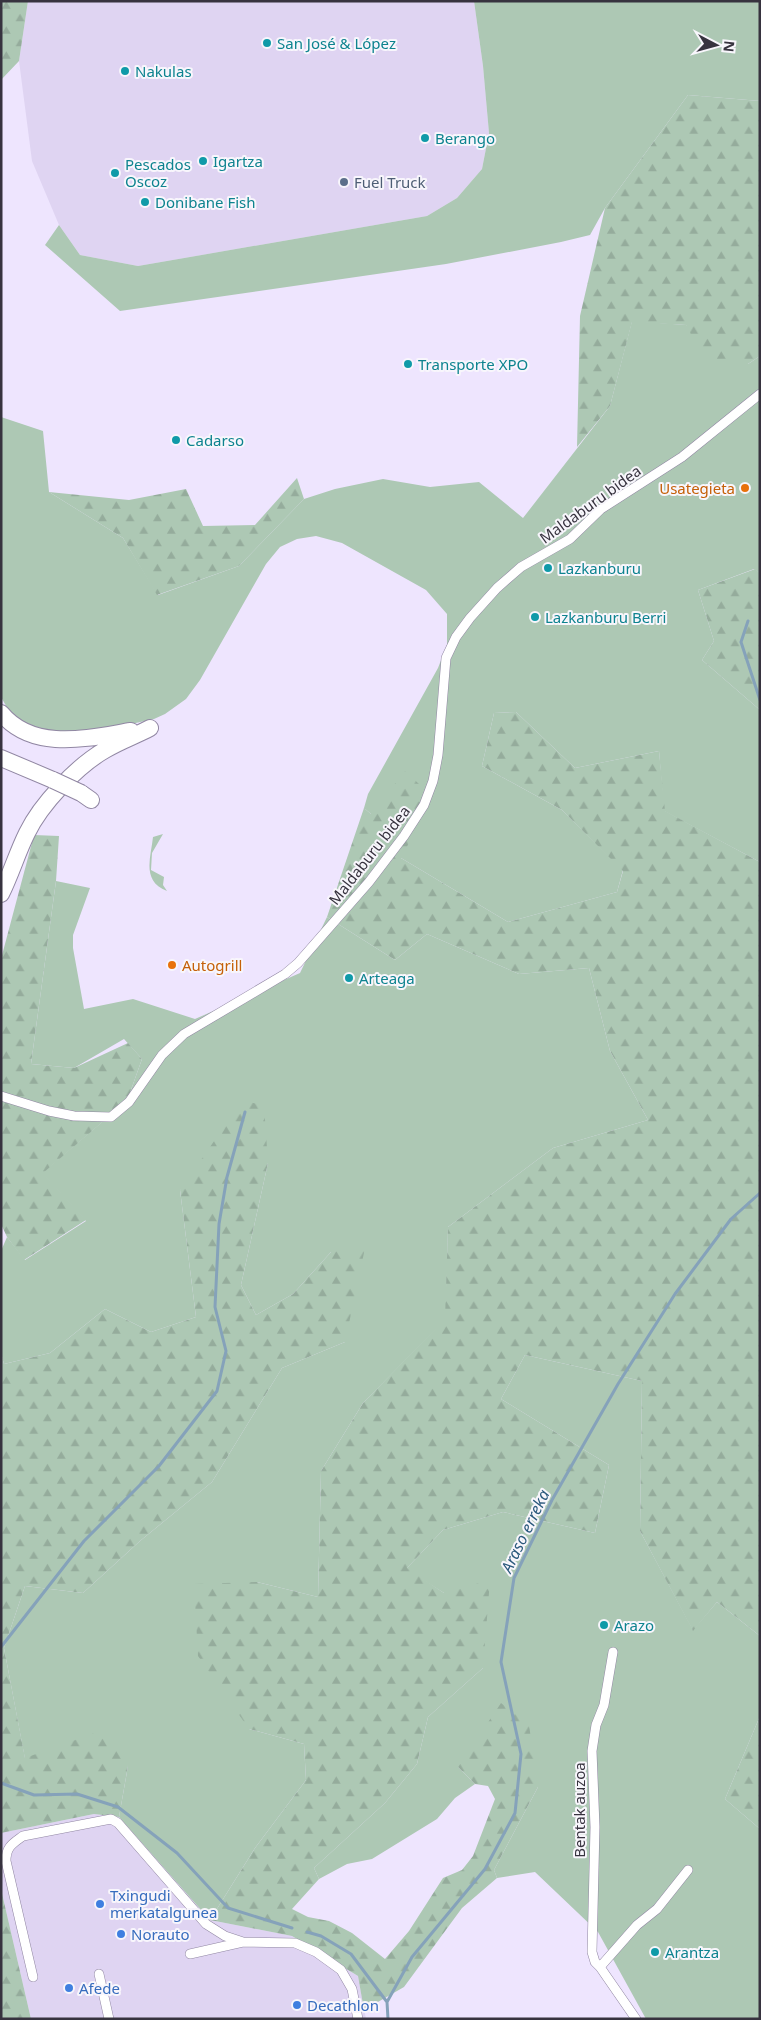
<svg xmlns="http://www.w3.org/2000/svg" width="761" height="2020" viewBox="0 0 761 2020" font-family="'Noto Sans',sans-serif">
	<defs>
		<pattern id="forest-firs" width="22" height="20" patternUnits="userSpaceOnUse" patternTransform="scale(1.25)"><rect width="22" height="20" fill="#adc8b4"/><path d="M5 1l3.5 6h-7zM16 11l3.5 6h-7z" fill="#95ac9c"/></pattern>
	</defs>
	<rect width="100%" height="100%" fill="#eee5fe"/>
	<path fill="#dfd4f2" d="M 28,1 L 474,1 L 483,66 L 489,133 L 482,169 L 457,198 L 427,216 L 138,266 L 80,255 L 59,225 L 32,161 L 19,61 Z
		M 94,1814 L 119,1817 L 210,1920 L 292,1936 L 358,1976 L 366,2019 L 31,2019 L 1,1889 L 1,1833 Z"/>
	<path fill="#adc8b4" d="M 474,1 L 760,1 L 760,101 L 688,95 L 605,208 L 590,235 L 561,242 L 446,264 L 120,311 L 45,245 L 59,225 L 80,255 L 138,266 L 427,216 L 457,198 L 482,169 L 489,133 L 483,66 Z
		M 632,321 L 686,325 L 748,364 L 760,356 L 760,573 L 754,569 L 698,590 L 714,641 L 702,660 L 760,710 L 760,862 L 664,811 L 659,751 L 575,768 L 516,712 L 494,713 L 482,766 L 562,810 L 623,870 L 617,892 L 508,922 L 401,858 L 371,814 L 364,808 L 368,794 L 438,668 L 447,645 L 447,614 L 426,590 L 342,543 L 316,536 L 297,539 L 280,547 L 266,564 L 200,680 L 186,699 L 165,714 L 154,719 L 90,733 L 65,735 L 26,724 L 9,711 L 1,697 L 1,417 L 43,431 L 49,492 L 123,538 L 158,595 L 239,566 L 304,499 L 335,489 L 383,479 L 430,487 L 479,482 L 523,518 L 610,406 Z
		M 163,834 L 152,853 L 151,870 L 164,877 L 163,885 L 167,891 C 141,881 151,857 153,837 Z
		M 56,881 L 90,888 L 73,935 L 73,948 L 84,1009 L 133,999 L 195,1019 L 300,973 L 327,917 L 395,960 L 427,934 L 519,974 L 589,968 L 610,1051 L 648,1120 L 553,1148 L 448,1227 L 446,1319 L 363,1403 L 321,1471 L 318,1597 L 257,1582 L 249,1729 L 304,1744 L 306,1780 L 255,1848 L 210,1920 L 119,1817 L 128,1766 L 25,1759 L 4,1648 L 25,1586 L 83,1593 L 140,1541 L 212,1482 L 282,1368 L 345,1342 L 331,1252 L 293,1294 L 256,1315 L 241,1285 L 268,1163 L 180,1190 L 196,1317 L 151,1332 L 105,1309 L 50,1353 L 4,1364 L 1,1353 L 1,1251 L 7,1237 L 25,1260 L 86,1221 L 42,1173 L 127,1101 L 142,1059 L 124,1039 L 74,1068 L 31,1064 Z
		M 525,1355 L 642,1381 L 640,1531 L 693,1630 L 717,1602 L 760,1636 L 760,1716 L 725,1799 L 760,1829 L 760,2019 L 646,2019 L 598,1932 L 535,1872 L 497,1878 L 494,1870 L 538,1787 L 458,1767 L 475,1784 L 455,1798 L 437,1819 L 372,1859 L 347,1864 L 319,1879 L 314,1868 L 385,1803 L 417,1764 L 428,1717 L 483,1668 L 444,1593 L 406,1569 L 443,1530 L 503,1512 L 595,1533 L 609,1465 L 501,1399 Z"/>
	<path fill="url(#forest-firs)" d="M 1,1 L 28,1 L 19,61 L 1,80 Z
		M 688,95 L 760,101 L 760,356 L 748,364 L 706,363 L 686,325 L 632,322 L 610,406 L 577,447 L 580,316 L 605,208 Z
		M 297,478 L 304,499 L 239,566 L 157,595 L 123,538 L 49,492 L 129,500 L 186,489 L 203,526 L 255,525 Z
		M 755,569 L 760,573 L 760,710 L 702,660 L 714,641 L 698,590 Z
		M 516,712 L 575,768 L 659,751 L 665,811 L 760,862 L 760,1636 L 717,1602 L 693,1631 L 640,1531 L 642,1381 L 525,1355 L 501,1399 L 609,1465 L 595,1533 L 503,1512 L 443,1530 L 407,1568 L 444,1593 L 490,1580 L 483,1668 L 428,1717 L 417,1764 L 385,1803 L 314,1868 L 319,1879 L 292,1909 L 308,1917 L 329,1921 L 352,1933 L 385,1959 L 409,1931 L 443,1878 L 462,1870 L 473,1856 L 495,1799 L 488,1786 L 475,1784 L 458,1767 L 501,1703 L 529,1725 L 538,1787 L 494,1870 L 497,1878 L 462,1908 L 404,1987 L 364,2010 L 358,1976 L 292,1936 L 210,1920 L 255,1848 L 306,1780 L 304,1744 L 249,1729 L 198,1656 L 194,1584 L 257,1582 L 318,1597 L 321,1471 L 363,1403 L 445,1319 L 448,1227 L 553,1148 L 648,1120 L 610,1051 L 589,968 L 519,974 L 427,934 L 395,960 L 327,917 L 364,808 L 371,814 L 405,771 L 433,797 L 401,858 L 508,922 L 617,892 L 623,871 L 562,810 L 482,766 L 494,713 Z
		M 34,835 L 59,836 L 56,881 L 31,1064 L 74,1068 L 128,1043 L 142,1059 L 127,1101 L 43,1173 L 86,1220 L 24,1260 L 7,1237 L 1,1224 L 1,959 Z
		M 242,1101 L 264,1105 L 268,1163 L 241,1285 L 256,1315 L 293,1294 L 331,1252 L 365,1248 L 345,1342 L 282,1368 L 212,1482 L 140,1541 L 83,1593 L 25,1586 L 4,1648 L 25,1758 L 103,1730 L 128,1766 L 119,1817 L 94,1814 L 1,1833 L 1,1353 L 4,1364 L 50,1353 L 105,1309 L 151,1332 L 196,1317 L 180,1190 Z
		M 760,1716 L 760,1829 L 725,1799 Z
		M 1,1889 L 31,2019 L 1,2019 Z"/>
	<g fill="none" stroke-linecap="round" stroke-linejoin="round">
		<path stroke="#85a2ba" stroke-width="3" d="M 748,621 L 741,642 L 760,700
			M 1,1647 L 84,1541 L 159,1466 L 217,1391 L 226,1351 L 215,1307 L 219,1224 L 227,1177 L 245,1112
			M 1,1783 L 34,1795 L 77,1794 L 118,1807 L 177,1853 L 228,1908 L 292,1928
			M 307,1932 L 321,1936 L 351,1954 L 387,2002
			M 388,2019 L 387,2002 L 412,1957 L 485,1869 L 515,1813 L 521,1754 L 501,1662 L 514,1578 L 552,1500 L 618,1384 L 675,1294 L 731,1219 L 760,1193"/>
		<defs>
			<path id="street" d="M 1,1096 L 49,1111 L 74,1116 L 111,1117 L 129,1102 L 162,1055 L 184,1034 L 285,974 L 298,963 L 369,882 L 404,836 L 424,805 L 433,781 L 438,755 L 446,658 L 456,637 L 470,618 L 497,588 L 521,567 L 570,539 L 601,509 L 682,457 L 760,394
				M 190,1954 L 243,1942 L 295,1943 L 316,1952 L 341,1970 L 352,1989 L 358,2019
				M 600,1967 L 595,1962 L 592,1952 L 595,1827 L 592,1751 L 596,1725 L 604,1705 L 613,1652
				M 99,1974 L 109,2019
				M 33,1977 L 6,1861 C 6,1847 12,1844 23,1836 L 111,1819 L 118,1823 L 206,1924 L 225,1936 L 243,1942
				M 636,2019 L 600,1967 L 637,1925 L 657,1909 L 688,1870"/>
			<path id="highway" d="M 1,713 C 33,752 88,738 131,731
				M 1,758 L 53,780
				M 81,793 L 91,800
				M 1,894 C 11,874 17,853 27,833 C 41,804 77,766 105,750 C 120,741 135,736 150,728"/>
		</defs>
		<use href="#street" stroke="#9187a3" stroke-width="10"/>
		<use href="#highway" stroke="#9187a3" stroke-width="18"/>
		<use href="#street" stroke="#fff" stroke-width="9"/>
		<use href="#highway" stroke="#fff" stroke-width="16"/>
		<defs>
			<path id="highway-bridge" d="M 53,780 L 81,793"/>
		</defs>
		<use href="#highway-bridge" stroke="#9187a3" stroke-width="18" stroke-linecap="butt"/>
		<use href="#highway-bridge" stroke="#fff" stroke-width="16"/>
	</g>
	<g fill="#0f9aa8" stroke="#f8f6fc" stroke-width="2">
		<circle cx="267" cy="43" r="5"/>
		<circle cx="125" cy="71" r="5"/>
		<circle cx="425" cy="138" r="5"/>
		<circle cx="203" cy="161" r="5"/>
		<circle cx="115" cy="173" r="5"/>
		<circle cx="145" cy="202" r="5"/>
		<circle cx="408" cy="364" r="5"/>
		<circle cx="176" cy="440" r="5"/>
		<circle cx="548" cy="568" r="5"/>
		<circle cx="535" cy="617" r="5"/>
		<circle cx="349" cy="978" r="5"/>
		<circle cx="604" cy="1625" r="5"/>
		<circle cx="655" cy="1952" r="5"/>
	</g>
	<circle fill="#5c6f8a" stroke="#f8f6fc" stroke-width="2" cx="344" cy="182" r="5"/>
	<g fill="#e8710a" stroke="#f8f6fc" stroke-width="2">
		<circle cx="745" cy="488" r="5"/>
		<circle cx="172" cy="965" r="5"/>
	</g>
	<g fill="#3f7fe0" stroke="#f8f6fc" stroke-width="2">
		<circle cx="100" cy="1904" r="5"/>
		<circle cx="121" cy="1934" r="5"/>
		<circle cx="69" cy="1988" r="5"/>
		<circle cx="297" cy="2005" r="5"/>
	</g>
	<g text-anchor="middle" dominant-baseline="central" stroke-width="4" stroke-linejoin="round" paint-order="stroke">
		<g font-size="15" fill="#0d838f" stroke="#f8f6fc" text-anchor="start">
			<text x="277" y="43">San José &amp; López</text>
			<text x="135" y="71">Nakulas</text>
			<text x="435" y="138">Berango</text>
			<text x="213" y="161">Igartza</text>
			<text x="125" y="164">Pescados<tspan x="125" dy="17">Oscoz</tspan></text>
			<text x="155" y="202">Donibane Fish</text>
			<text x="418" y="364">Transporte XPO</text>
			<text x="186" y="440">Cadarso</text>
			<text x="558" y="568">Lazkanburu</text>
			<text x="545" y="617">Lazkanburu Berri</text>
			<text x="359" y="978">Arteaga</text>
			<text x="614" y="1625">Arazo</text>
			<text x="665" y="1952">Arantza</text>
		</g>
		<g font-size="15" fill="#4e5e75" stroke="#f8f6fc" text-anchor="start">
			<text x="354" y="182">Fuel Truck</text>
		</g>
		<g font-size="15" fill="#c56008" stroke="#f8f6fc" text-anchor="end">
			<text x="735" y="488">Usategieta</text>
			<text x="182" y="965" text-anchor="start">Autogrill</text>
		</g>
		<g font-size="15" fill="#37333f" stroke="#f8f6fc">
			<text transform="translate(590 504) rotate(-36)">Maldaburu bidea</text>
			<text transform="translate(369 855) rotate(-52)">Maldaburu bidea</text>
			<text transform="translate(579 1810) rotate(-90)">Bentak auzoa</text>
		</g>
		<g font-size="15" fill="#366cbe" stroke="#f8f6fc" text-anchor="start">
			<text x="110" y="1895">Txingudi<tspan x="110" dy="17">merkatalgunea</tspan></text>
			<text x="131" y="1934">Norauto</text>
			<text x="79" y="1988">Afede</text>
			<text x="307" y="2005">Decathlon</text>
		</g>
		<g font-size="16" font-style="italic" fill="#2a597c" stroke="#f8f6fc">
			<text transform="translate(525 1531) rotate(-64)">Araso erreka</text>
		</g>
	</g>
	<rect width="761" height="2020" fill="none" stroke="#37333f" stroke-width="5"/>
	<g transform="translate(716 45) rotate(96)" stroke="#f8f6fc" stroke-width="4" paint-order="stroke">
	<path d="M0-4L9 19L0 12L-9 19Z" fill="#37333f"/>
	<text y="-8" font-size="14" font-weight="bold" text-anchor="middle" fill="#37333f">N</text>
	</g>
</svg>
